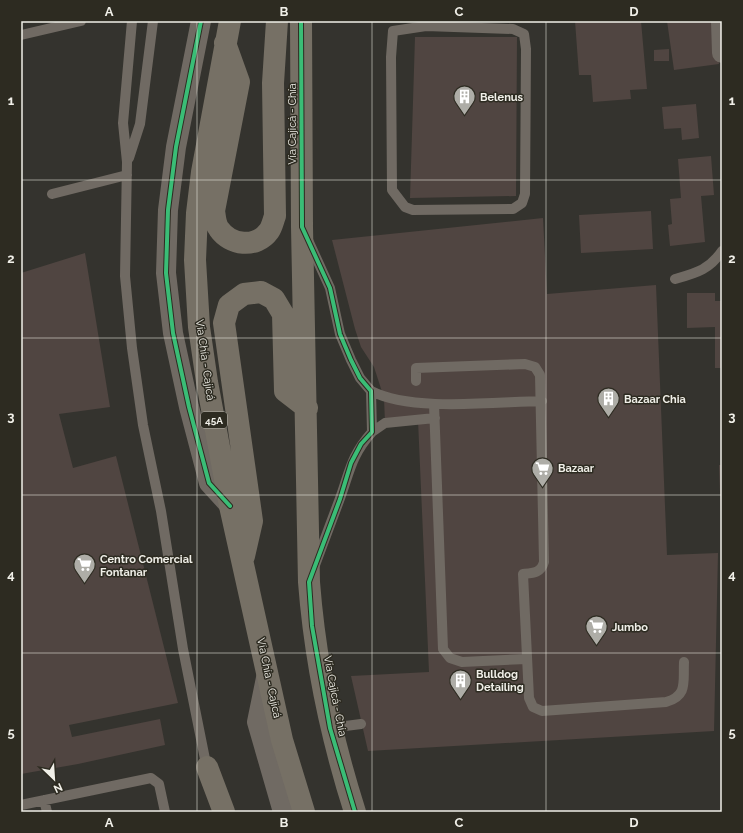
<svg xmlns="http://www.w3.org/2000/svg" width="743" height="833" viewBox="0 0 743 833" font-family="Raleway,sans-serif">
	<rect width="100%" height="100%" fill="#34332e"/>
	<path fill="#504541" d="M 575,21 L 641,21 L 647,89 L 630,90 L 631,99 L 593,102 L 591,75 L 579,75 Z
		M 667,21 L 713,21 L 719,64 L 674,70 Z
		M 415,37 L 517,37 L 516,196 L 410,198 Z
		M 669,49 L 669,61 L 654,61 L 654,50 Z
		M 696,104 L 699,138 L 682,140 L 681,128 L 664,129 L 662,107 Z
		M 711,156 L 714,195 L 701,196 L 705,242 L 670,246 L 668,225 L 672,224 L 670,199 L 681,198 L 678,159 Z
		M 651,211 L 653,249 L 581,253 L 579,215 Z
		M 543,218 L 547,294 L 656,285 L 667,555 L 718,553 L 714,731 L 368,751 L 351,676 L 429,672 L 418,420 L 385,423 L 384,398 L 374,367 L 361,347 L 355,329 L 332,240 Z
		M 85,253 L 110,407 L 59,414 L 73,468 L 116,456 L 178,703 L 69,725 L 72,737 L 160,719 L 165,745 L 78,764 L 21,774 L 21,273 Z
		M 687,293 L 715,293 L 715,301 L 722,301 L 722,368 L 715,368 L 715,327 L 687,328 Z
		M 719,465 L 722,465 L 722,519 L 721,519 Z"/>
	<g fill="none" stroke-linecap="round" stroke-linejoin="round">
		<path stroke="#706a63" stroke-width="10" d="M 132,21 L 123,123 L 127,162 L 125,276 L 132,348 L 143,425 L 161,511 L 183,649 L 207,769
			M 426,26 L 513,29 L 524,34 L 526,49 L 525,194 L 522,203 L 513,209 L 413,210 L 405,207 L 392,190 L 391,57 L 393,31 Z
			M 21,35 L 81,21
			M 129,158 L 140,124 L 153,21
			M 52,194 L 127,175
			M 308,240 L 330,288 L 340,334 L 351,360 L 360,378 L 371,391 L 372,432 C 350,457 350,472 339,501 C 331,522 323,544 315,565
			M 675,279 C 696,273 709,270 722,251
			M 416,381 L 416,368 L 525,364 L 535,367 L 540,375 L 544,562 C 541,573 533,573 523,574 L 529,698 L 533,707 L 542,711 L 666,702 C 688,696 683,682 684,662
			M 371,391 C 412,412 494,402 542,401
			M 434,404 L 443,649 L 450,658 L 462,662 L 526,659
			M 372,432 L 385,423 L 435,418
			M 330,728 L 361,724
			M 44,800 L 47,812
			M 21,805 L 151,778 L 159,784 L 165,812"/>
		<path stroke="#706a63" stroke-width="20" d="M 201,21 L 176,147 L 168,210 L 166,273 L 173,333 L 189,407 L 209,483 L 230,506
			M 721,21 L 722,53
			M 267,673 L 257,722 L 283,812"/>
		<path stroke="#767065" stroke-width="22" d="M 230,21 L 202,172 L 197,213 L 195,260 L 199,327 L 207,382 L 230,506 L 282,740 L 304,812
			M 301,21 L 302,227 L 309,582 C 315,660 331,737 355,812
			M 225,43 L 239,82 L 214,211 C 215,216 215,224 219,229 C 230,245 256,249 269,231 C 272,227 273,221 275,216 L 273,83 L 277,21
			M 244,556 L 252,521 L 224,323 L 229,305 L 244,294 L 261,292 L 274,299 L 283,314 L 285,391 L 307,408
			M 207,767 L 224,812"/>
		<defs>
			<path id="cycleway" d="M 201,21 L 176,147 L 168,210 L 166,273 L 173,333 L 189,407 L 209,483 L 230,506
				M 301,21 L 302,227 L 330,288 L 340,334 L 351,360 L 360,378 L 371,391 L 372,432 L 361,444 L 351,463 L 340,499 L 309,582 L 312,626 L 330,728 L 355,812"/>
		</defs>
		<use href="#cycleway" stroke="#2d2b21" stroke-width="6"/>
		<use href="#cycleway" stroke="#3abd76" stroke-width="4"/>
	</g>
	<path fill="none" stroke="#f0efe8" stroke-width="1" stroke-opacity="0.55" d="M 197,21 L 197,812M 372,21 L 372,812M 546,21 L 546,812M 21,180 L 722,180M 21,338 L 722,338M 21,495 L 722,495M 21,653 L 722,653"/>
	<defs>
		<symbol id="building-pin" viewBox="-11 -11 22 30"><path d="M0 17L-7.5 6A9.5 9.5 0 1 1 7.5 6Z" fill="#aeada7" stroke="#2d2b21"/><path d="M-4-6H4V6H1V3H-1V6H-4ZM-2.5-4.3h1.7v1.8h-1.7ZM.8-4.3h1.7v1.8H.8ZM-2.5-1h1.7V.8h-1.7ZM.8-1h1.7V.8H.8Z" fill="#fff"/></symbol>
		<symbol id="supermarket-pin" viewBox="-11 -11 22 30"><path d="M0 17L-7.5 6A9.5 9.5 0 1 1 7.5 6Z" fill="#aeada7" stroke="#2d2b21"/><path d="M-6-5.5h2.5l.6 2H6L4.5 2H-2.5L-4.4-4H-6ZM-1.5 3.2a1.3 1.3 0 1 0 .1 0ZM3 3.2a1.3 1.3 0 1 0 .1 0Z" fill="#fff"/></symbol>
	</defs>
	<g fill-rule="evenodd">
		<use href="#building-pin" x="452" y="84" width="25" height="34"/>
		<use href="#building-pin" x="596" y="386" width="25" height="34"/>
		<use href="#supermarket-pin" x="530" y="456" width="25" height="34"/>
		<use href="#supermarket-pin" x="72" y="552" width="25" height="34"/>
		<use href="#supermarket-pin" x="584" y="614" width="25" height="34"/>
		<use href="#building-pin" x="448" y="668" width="25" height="34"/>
	</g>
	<g text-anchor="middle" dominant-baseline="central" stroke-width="3" stroke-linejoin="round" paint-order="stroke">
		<rect fill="#2d2b21" stroke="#b6b4ac" stroke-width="1" x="201" y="412" width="26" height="16" rx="3"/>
		<g font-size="10" font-weight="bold" fill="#f0efe8">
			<text x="214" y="420">45A</text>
		</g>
		<g font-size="11" font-weight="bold" fill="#f0efe8" stroke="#2d2b21" text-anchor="start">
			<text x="480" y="97">Belenus</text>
			<text x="624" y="399">Bazaar Chia</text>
			<text x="558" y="468">Bazaar</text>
			<text x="100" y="559">Centro Comercial<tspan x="100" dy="13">Fontanar</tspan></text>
			<text x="612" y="627">Jumbo</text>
			<text x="476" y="674">Bulldog<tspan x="476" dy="13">Detailing</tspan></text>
		</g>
		<g font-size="11" fill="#f0efe8" stroke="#2d2b21">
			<text transform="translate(292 124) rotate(-90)">Vía Cajicá - Chía</text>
			<text transform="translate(205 360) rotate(82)">Vía Chía - Cajicá</text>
			<text transform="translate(269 678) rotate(78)">Vía Chía - Cajicá</text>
			<text transform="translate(335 696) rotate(79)">Vía Cajicá - Chía</text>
		</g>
	</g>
	<rect width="743" height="833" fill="none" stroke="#2d2b21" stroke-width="44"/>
	<g transform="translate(54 779) rotate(155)" stroke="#2d2b21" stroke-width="3" paint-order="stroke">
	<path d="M0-3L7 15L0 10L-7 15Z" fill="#f0efe8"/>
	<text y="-6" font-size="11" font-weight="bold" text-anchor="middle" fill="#f0efe8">N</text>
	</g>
	<rect x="22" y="22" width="699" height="789" fill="none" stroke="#f0efe8" stroke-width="1.5"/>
	<g font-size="13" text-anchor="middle" font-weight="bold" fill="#f0efe8">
		<text x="109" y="16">A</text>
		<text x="284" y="16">B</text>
		<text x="459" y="16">C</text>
		<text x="634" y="16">D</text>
		<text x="11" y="105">1</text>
		<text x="732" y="105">1</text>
		<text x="11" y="263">2</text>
		<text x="732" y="263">2</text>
		<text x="11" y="421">3</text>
		<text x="732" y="421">3</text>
		<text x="11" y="579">4</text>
		<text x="732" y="579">4</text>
		<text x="11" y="737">5</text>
		<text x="732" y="737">5</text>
		<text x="109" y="827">A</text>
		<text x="284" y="827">B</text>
		<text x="459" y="827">C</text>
		<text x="634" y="827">D</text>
	</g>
</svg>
